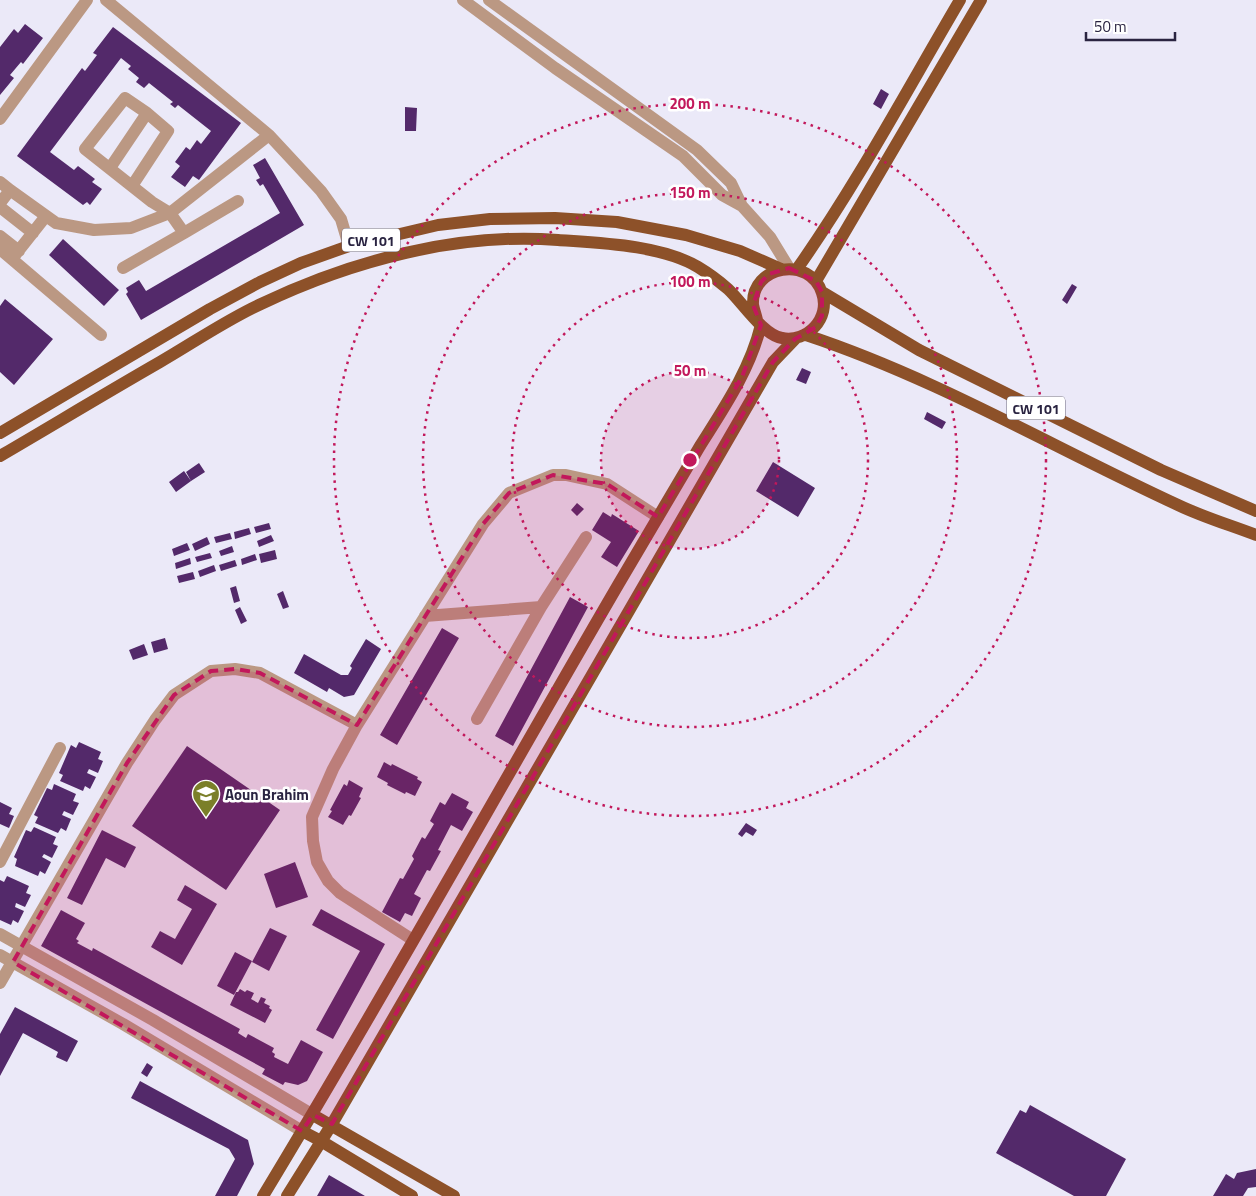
<svg xmlns="http://www.w3.org/2000/svg" width="1256" height="1196" viewBox="0 0 1256 1196" font-family="'Titillium Web',sans-serif">
	<rect width="100%" height="100%" fill="#ebe9f8"/>
	<path fill="#53296a" d="M 25,24 L 43,38 L 23,64 L 21,62 L 10,75 L 14,78 L 0,95 L 0,47 L 14,29 L 18,33 Z
		M 113,27 L 241,123 L 199,180 L 193,176 L 185,187 L 171,177 L 180,166 L 175,162 L 186,147 L 190,150 L 197,140 L 201,144 L 211,131 L 178,105 L 175,108 L 170,104 L 173,102 L 149,83 L 144,88 L 136,82 L 139,78 L 128,69 L 131,66 L 121,58 L 50,152 L 74,170 L 78,166 L 95,179 L 92,182 L 102,189 L 90,205 L 87,202 L 83,205 L 17,156 L 82,68 L 85,71 L 97,55 L 93,53 Z
		M 881,89 L 889,94 L 881,109 L 873,104 Z
		M 405,107 L 417,108 L 416,131 L 405,131 Z
		M 265,158 L 304,225 L 141,320 L 126,294 L 128,292 L 126,288 L 139,280 L 146,291 L 280,213 L 263,184 L 260,186 L 256,180 L 260,178 L 253,165 Z
		M 63,239 L 119,290 L 104,306 L 49,255 Z
		M 1072,284 L 1077,287 L 1067,304 L 1062,300 Z
		M 5,299 L 53,339 L 14,385 L 0,372 L 0,306 Z
		M 802,368 L 811,372 L 806,384 L 796,380 Z
		M 927,412 L 946,422 L 942,429 L 924,419 Z
		M 773,462 L 815,488 L 798,517 L 756,491 Z
		M 199,463 L 205,472 L 191,481 L 186,472 Z
		M 184,471 L 191,481 L 176,492 L 169,482 Z
		M 577,503 L 584,509 L 577,516 L 571,510 Z
		M 603,512 L 611,517 L 612,514 L 639,531 L 617,567 L 601,557 L 611,542 L 592,530 Z
		M 269,523 L 271,529 L 256,533 L 254,527 Z
		M 249,528 L 251,534 L 235,539 L 234,532 Z
		M 230,533 L 232,539 L 216,543 L 214,537 Z
		M 271,535 L 274,541 L 259,547 L 257,541 Z
		M 207,537 L 210,544 L 195,551 L 192,544 Z
		M 187,543 L 190,550 L 174,556 L 172,549 Z
		M 232,546 L 234,552 L 221,556 L 219,551 Z
		M 275,550 L 277,559 L 261,563 L 259,554 Z
		M 210,553 L 212,558 L 197,562 L 195,557 Z
		M 255,554 L 257,560 L 242,565 L 241,559 Z
		M 190,558 L 191,564 L 176,569 L 175,563 Z
		M 235,560 L 237,566 L 221,571 L 219,565 Z
		M 214,565 L 216,571 L 200,577 L 198,571 Z
		M 193,572 L 195,579 L 179,583 L 177,576 Z
		M 236,586 L 240,601 L 234,603 L 230,588 Z
		M 283,591 L 289,607 L 283,609 L 277,594 Z
		M 570,597 L 588,607 L 513,746 L 495,736 Z
		M 240,607 L 247,621 L 241,624 L 235,610 Z
		M 442,628 L 459,638 L 397,745 L 380,735 Z
		M 165,638 L 168,649 L 154,653 L 151,642 Z
		M 366,639 L 381,649 L 354,695 L 344,697 L 329,688 L 327,692 L 294,673 L 304,654 L 341,675 L 348,675 L 352,668 L 350,666 Z
		M 144,644 L 148,655 L 133,660 L 129,650 Z
		M 79,742 L 101,752 L 98,759 L 103,761 L 98,773 L 89,769 L 87,773 L 96,777 L 90,789 L 85,786 L 83,791 L 60,781 L 63,775 L 59,773 L 71,745 L 76,748 Z
		M 187,746 L 280,810 L 226,890 L 132,826 Z
		M 384,762 L 391,766 L 392,764 L 418,777 L 417,779 L 422,782 L 415,796 L 406,792 L 405,794 L 387,785 L 388,783 L 377,777 Z
		M 349,780 L 363,788 L 359,797 L 361,798 L 351,816 L 349,815 L 343,825 L 328,817 L 332,811 L 330,810 L 344,784 L 347,786 Z
		M 54,784 L 76,794 L 73,801 L 79,803 L 73,815 L 64,811 L 62,815 L 71,819 L 66,831 L 61,828 L 58,833 L 35,823 L 38,817 L 34,815 L 47,788 L 52,790 Z
		M 452,793 L 469,802 L 466,808 L 473,812 L 462,831 L 451,825 L 438,850 L 441,851 L 430,871 L 427,870 L 414,894 L 421,898 L 412,916 L 405,913 L 400,922 L 382,912 L 400,878 L 403,879 L 414,859 L 412,856 L 422,837 L 425,839 L 434,824 L 430,821 L 440,802 L 445,805 Z
		M 0,802 L 12,808 L 9,814 L 14,816 L 9,828 L 0,824 Z
		M 746,823 L 757,830 L 753,836 L 746,832 L 742,837 L 738,834 Z
		M 34,827 L 56,837 L 53,844 L 58,846 L 52,858 L 44,854 L 42,857 L 51,862 L 45,874 L 40,871 L 38,876 L 15,866 L 17,859 L 14,857 L 26,830 L 31,832 Z
		M 102,830 L 136,847 L 125,868 L 106,858 L 82,905 L 67,898 Z
		M 295,862 L 308,897 L 276,908 L 264,874 Z
		M 7,876 L 29,886 L 26,893 L 31,895 L 25,907 L 16,903 L 15,907 L 24,911 L 18,923 L 13,920 L 11,925 L 0,920 L 0,880 L 4,882 Z
		M 185,885 L 217,904 L 182,965 L 151,947 L 160,931 L 175,939 L 192,909 L 177,900 Z
		M 321,909 L 385,944 L 333,1039 L 316,1030 L 360,951 L 312,925 Z
		M 61,910 L 85,923 L 76,939 L 79,941 L 77,943 L 92,951 L 93,948 L 240,1029 L 238,1033 L 246,1038 L 248,1034 L 274,1048 L 272,1052 L 275,1054 L 274,1057 L 288,1064 L 301,1040 L 323,1052 L 307,1081 L 298,1085 L 285,1082 L 283,1085 L 262,1074 L 265,1069 L 41,946 Z
		M 270,928 L 287,936 L 269,971 L 252,962 Z
		M 235,952 L 252,961 L 234,995 L 217,986 Z
		M 240,989 L 245,992 L 247,990 L 254,993 L 251,999 L 258,1003 L 261,997 L 266,999 L 264,1003 L 270,1006 L 269,1008 L 272,1010 L 265,1023 L 230,1005 L 236,992 L 238,992 Z
		M 15,1007 L 78,1041 L 67,1062 L 56,1057 L 58,1052 L 23,1033 L 0,1076 L 0,1034 Z
		M 147,1063 L 153,1067 L 147,1077 L 141,1073 Z
		M 140,1081 L 248,1140 L 254,1164 L 237,1196 L 215,1196 L 235,1159 L 229,1149 L 131,1098 Z
		M 1030,1105 L 1126,1159 L 1106,1196 L 1074,1196 L 996,1153 L 1020,1110 L 1026,1113 Z
		M 1256,1169 L 1256,1187 L 1248,1188 L 1243,1196 L 1213,1196 L 1226,1174 L 1234,1179 L 1237,1173 Z
		M 329,1175 L 365,1196 L 317,1196 Z"/>
	<g fill="none" stroke-linecap="round" stroke-linejoin="round">
		<path stroke="#bb9883" stroke-width="12" d="M 106,0 L 269,135 L 321,191 L 341,219 L 349,246
			M 463,0 L 555,68 L 683,156 L 722,195 L 742,206
			M 489,0 L 697,150 L 731,183 L 742,206 L 770,237 L 789,268
			M 147,113 L 125,98 L 85,149 L 152,202 L 170,213 L 184,233 L 238,201
			M 0,119 L 87,0
			M 110,168 L 147,113 L 168,131 L 132,186
			M 0,182 L 10,190
			M 0,203 L 10,190 L 56,223 L 94,230 L 131,228 L 170,213 L 269,135
			M 0,207 L 33,233
			M 0,236 L 19,251
			M 0,249 L 101,335
			M 12,259 L 46,216
			M 123,268 L 184,233
			M 425,616 L 541,607 L 586,537
			M 477,719 L 541,607
			M 357,725 L 483,524 L 509,493 L 553,475 L 566,475 L 607,484 L 658,517
			M 0,862 L 60,748
			M 0,934 L 153,1020 L 313,1115
			M 0,955 L 123,1024 L 302,1131
			M 0,983 L 127,763 L 155,720 L 174,695 L 211,671 L 235,669 L 260,673 L 357,725 L 333,769 L 312,817 L 313,841 L 317,862 L 328,881 L 340,893 L 413,940"/>
		<path stroke="#8d5129" stroke-width="12" d="M 797,269 C 857,184 907,90 960,0
			M 816,281 L 981,0
			M 822,292 L 919,350 L 1161,470 L 1256,511
			M 806,335 C 936,378 1054,448 1178,505 C 1203,517 1230,525 1256,535
			M 0,433 L 210,309 L 260,282 L 301,263 L 349,246 L 438,225 L 490,219 L 555,218 L 617,222 L 686,235 L 740,251 L 781,269
			M 0,456 C 53,425 106,393 160,362 C 193,343 226,320 261,304 C 351,261 458,232 558,240 C 601,243 661,245 698,267 C 708,273 719,281 728,289 C 742,302 763,335 782,338 C 807,343 831,318 822,293 C 810,255 751,265 753,305 C 754,310 756,315 757,320
			M 313,1115 L 454,1196
			M 302,1131 L 321,1141 L 412,1196
			M 263,1196 C 385,995 499,789 618,585 C 645,539 672,493 700,446 C 724,408 750,370 761,325
			M 287,1196 L 332,1124 L 773,362 L 795,339"/>
	</g>
	<path fill="#c2185b" fill-opacity="0.2" stroke="#c2185b" stroke-width="4" stroke-dasharray="10 6" stroke-linejoin="round" d="M 789,268 L 816,281 L 822,292 L 822,316 L 816,327 L 795,339 L 773,362 L 332,1124 L 313,1115 L 302,1131 L 13,962 L 127,763 L 174,695 L 211,671 L 235,669 L 260,673 L 357,725 L 483,524 L 509,493 L 553,475 L 607,484 L 658,517 L 742,377 L 761,325 L 753,305 L 761,282 L 769,274 Z"/>
	<circle cx="690" cy="460" r="89" fill="#c2185b" fill-opacity=".12"/>
	<g fill="none" stroke="#c2185b" stroke-width="2.5" stroke-dasharray="2.5 5">
		<circle cx="690" cy="460" r="89"/>
		<circle cx="690" cy="460" r="178"/>
		<circle cx="690" cy="460" r="267"/>
		<circle cx="690" cy="460" r="356"/>
	</g>
	<defs>
		<symbol id="school-pin" viewBox="-11 -11 22 30"><path d="M0 17L-7.5 6A9.5 9.5 0 1 1 7.5 6Z" fill="#7b7f29" stroke="#fff"/><path d="M0-5L7-2L0 1L-7-2ZM-4 1L0 2.5L4 1V4Q0 6-4 4Z" fill="#fff"/></symbol>
	</defs>
	<g fill-rule="evenodd">
		<use href="#school-pin" x="190" y="778" width="32" height="43"/>
	</g>
	<g text-anchor="middle" dominant-baseline="central" stroke-width="5" stroke-linejoin="round" paint-order="stroke">
		<g fill="#fff" stroke="#6a667a" stroke-width="1">
			<rect x="342" y="228.5" width="58" height="23" rx="4"/>
			<rect x="1007" y="396.5" width="58" height="23" rx="4"/>
		</g>
		<g font-size="14" font-weight="bold" fill="#2a2441">
			<text x="371" y="240">CW 101</text>
			<text x="1036" y="408">CW 101</text>
		</g>
		<g font-size="15" font-weight="bold" fill="#2a2441" stroke="#fff" text-anchor="start">
			<text x="225" y="794">Aoun Brahim</text>
		</g>
	</g>
	<circle cx="690" cy="460" r="8" fill="#c2185b" stroke="#fff" stroke-width="2.5"/>
	<g font-size="15" text-anchor="middle" font-weight="bold" fill="#c2185b" stroke="#fff" stroke-width="5" stroke-linejoin="round" paint-order="stroke">
		<text x="690" y="109">200 m</text>
		<text x="690" y="198">150 m</text>
		<text x="690" y="287">100 m</text>
		<text x="690" y="376">50 m</text>
	</g>
	<path d="M1086 32v8h89v-8" fill="none" stroke="#2a2441" stroke-width="2.5"/>
	<text x="1094" y="32" font-size="15" fill="#2a2441" stroke="#ffffff" stroke-width="4" paint-order="stroke">50 m</text>
</svg>
